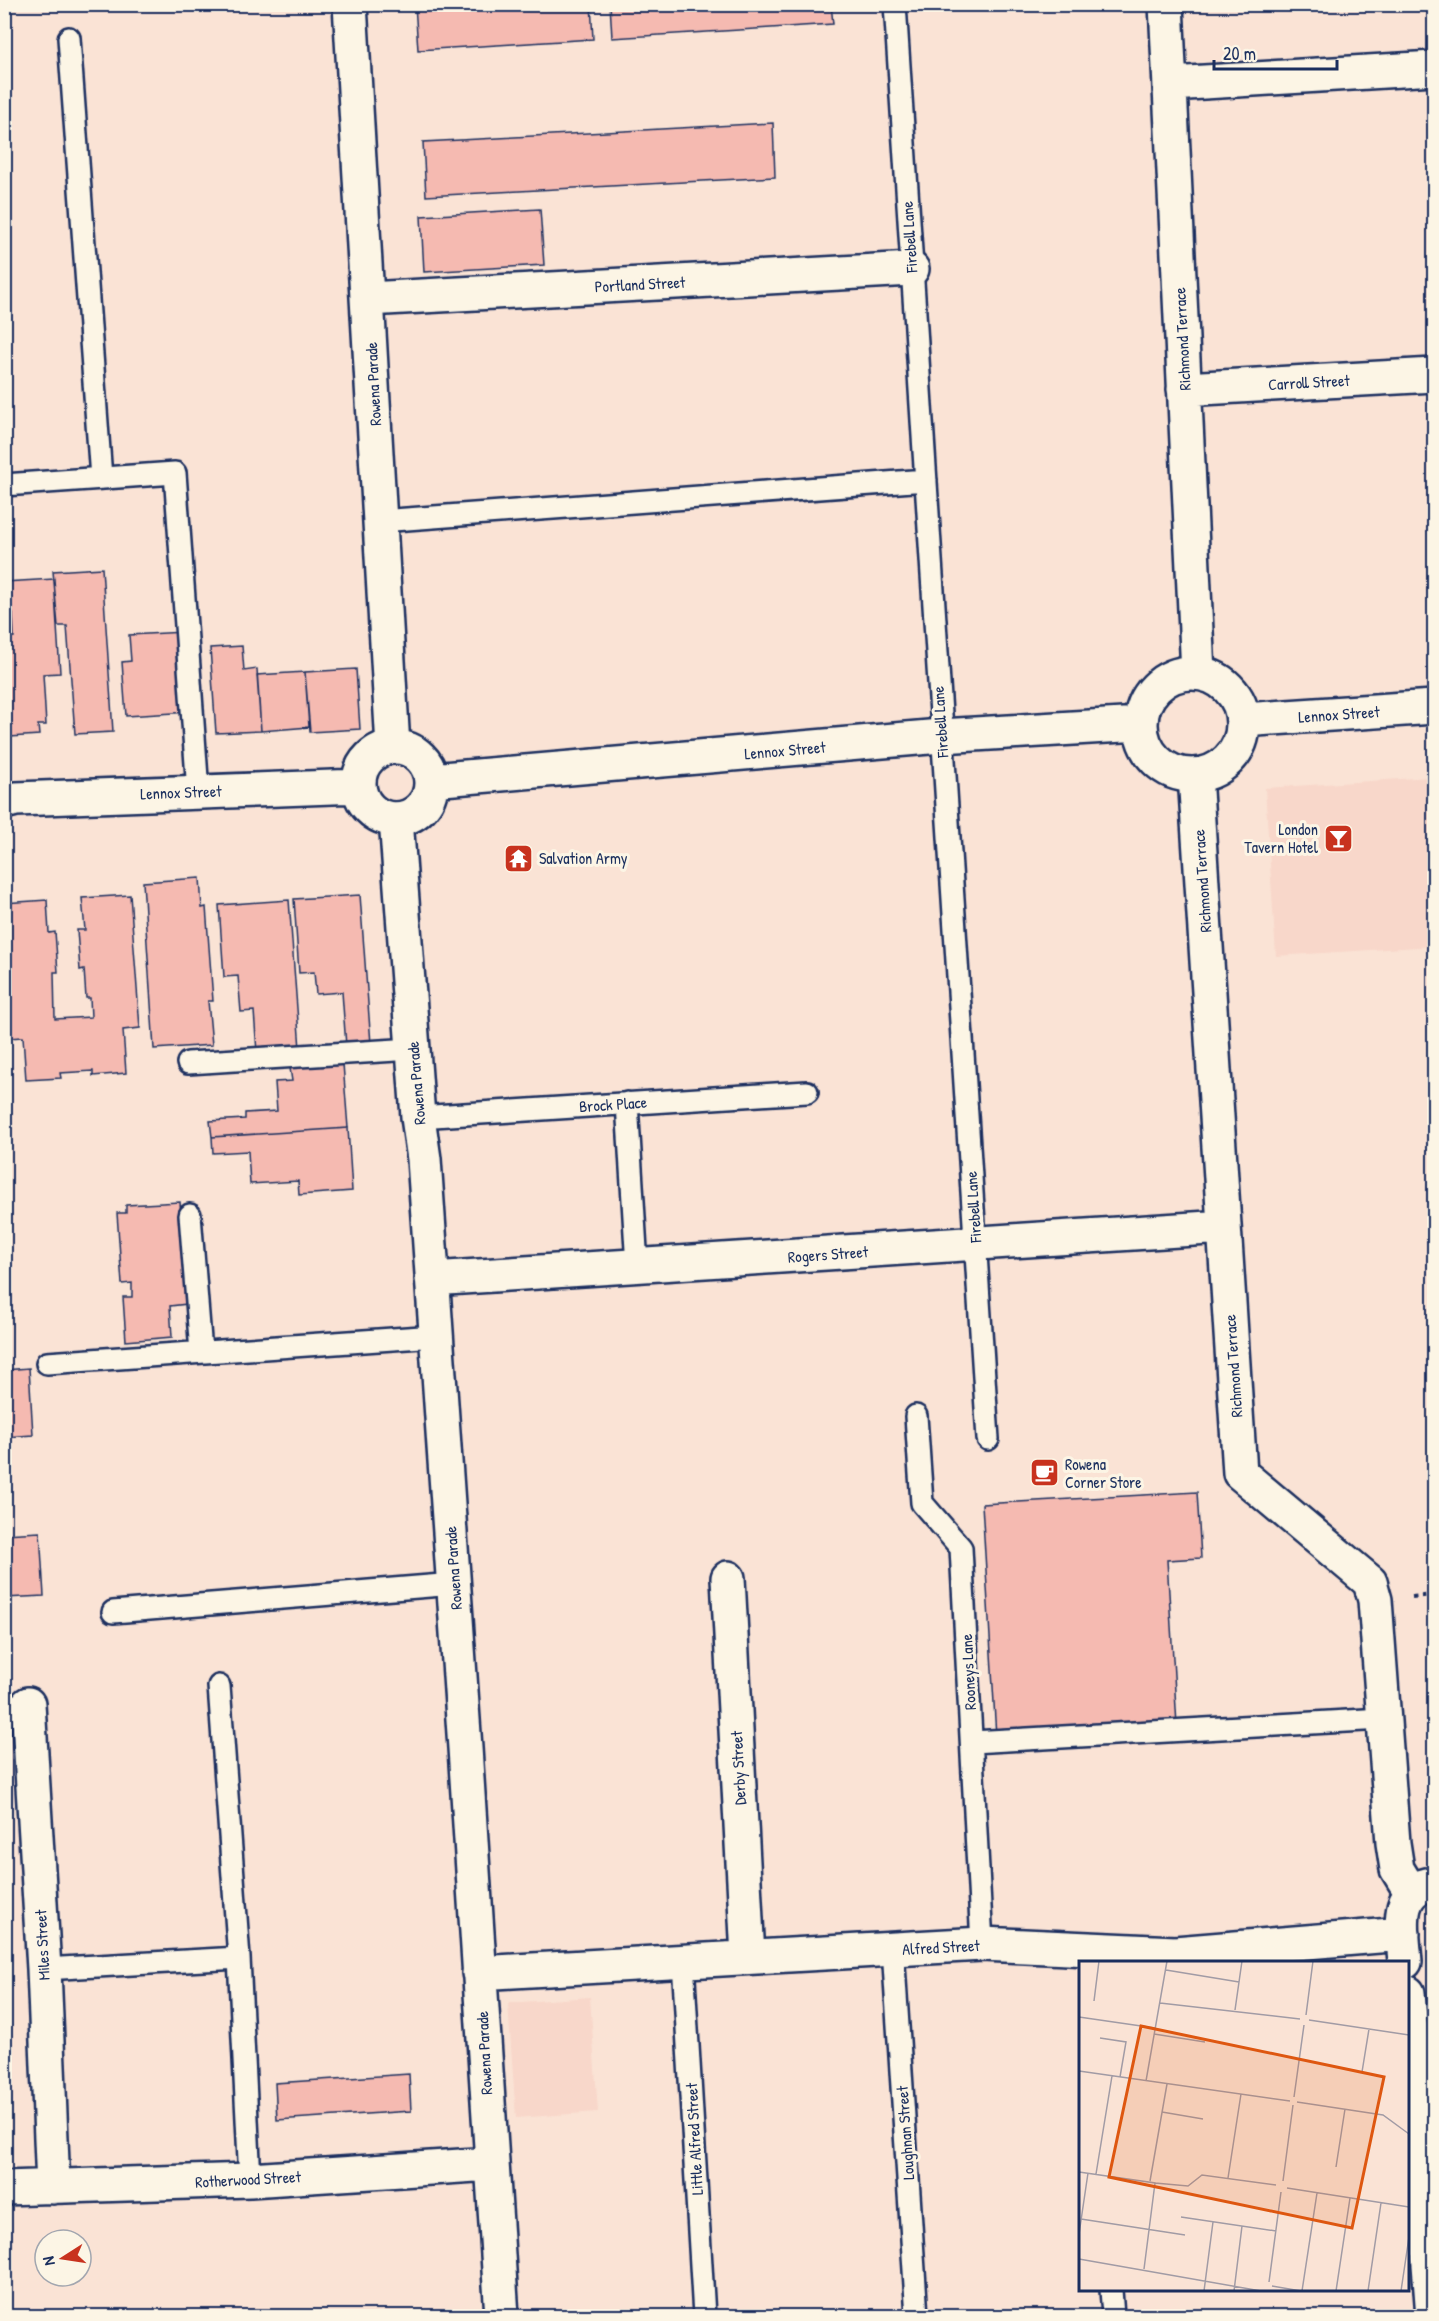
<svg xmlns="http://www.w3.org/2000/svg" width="1439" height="2321" viewBox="0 0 1439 2321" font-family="'Patrick Hand',sans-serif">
	<rect width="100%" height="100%" fill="#fae3d5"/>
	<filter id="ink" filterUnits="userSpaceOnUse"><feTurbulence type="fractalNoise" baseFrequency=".0167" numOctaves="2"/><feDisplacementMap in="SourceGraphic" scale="12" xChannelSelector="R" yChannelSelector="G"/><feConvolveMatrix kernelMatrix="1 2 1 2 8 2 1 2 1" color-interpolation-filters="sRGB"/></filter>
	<g filter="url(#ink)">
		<path fill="#f8d7ca" d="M 1430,777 L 1434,846 L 1434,946 L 1276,956 L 1265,788 Z
			M 590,1997 L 598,2112 L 516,2118 L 508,2003 Z"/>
		<path fill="#f5bab1" stroke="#1b2f5e" stroke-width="1.5" d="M 415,4 L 591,4 L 593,39 L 418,50 Z
			M 610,4 L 831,4 L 833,24 L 612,38 Z
			M 773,123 L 775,177 L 426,196 L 423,142 Z
			M 540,209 L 544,265 L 424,272 L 421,216 Z
			M 102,568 L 113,732 L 75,734 L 67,626 L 58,626 L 53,571 Z
			M 54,579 L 60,673 L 43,674 L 46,725 L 38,725 L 39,735 L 10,737 L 4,638 L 14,637 L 13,613 L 4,613 L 4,582 Z
			M 184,632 L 190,712 L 126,716 L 122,662 L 131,661 L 129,635 Z
			M 242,646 L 244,671 L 257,669 L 261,731 L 216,733 L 210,648 Z
			M 356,669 L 360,729 L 310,732 L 305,672 Z
			M 305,672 L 309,727 L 261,731 L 257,675 Z
			M 200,878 L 202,908 L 206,907 L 213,1001 L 208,1001 L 212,1045 L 154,1049 L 143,882 Z
			M 130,895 L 140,1028 L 123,1030 L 126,1073 L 93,1076 L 93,1071 L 60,1073 L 61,1078 L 26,1080 L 23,1037 L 7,1038 L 4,995 L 4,903 L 47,900 L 49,933 L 55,932 L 58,972 L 54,972 L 55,1019 L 91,1017 L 90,998 L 86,998 L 84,969 L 80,970 L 77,930 L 85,930 L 82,898 Z
			M 360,895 L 371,1044 L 346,1046 L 342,992 L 316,994 L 314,972 L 299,973 L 294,899 Z
			M 289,900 L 300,1049 L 257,1052 L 254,1011 L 241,1012 L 238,976 L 224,977 L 219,905 Z
			M 343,1064 L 348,1128 L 212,1137 L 210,1121 L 245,1119 L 245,1113 L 277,1111 L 275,1082 L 292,1081 L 290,1068 Z
			M 348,1128 L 352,1191 L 299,1195 L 298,1181 L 250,1184 L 248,1151 L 213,1153 L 212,1137 Z
			M 180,1202 L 187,1304 L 170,1306 L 172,1337 L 126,1341 L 123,1297 L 132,1297 L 132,1283 L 122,1284 L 117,1213 L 126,1213 L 126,1205 Z
			M 29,1368 L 33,1435 L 4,1437 L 4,1370 Z
			M 1197,1492 L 1201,1558 L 1167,1560 L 1177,1725 L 996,1736 L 982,1504 Z
			M 40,1532 L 44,1596 L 4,1598 L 4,1534 Z
			M 409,2074 L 411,2111 L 277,2120 L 275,2083 Z"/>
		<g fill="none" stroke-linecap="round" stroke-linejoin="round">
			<defs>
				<path id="lane" d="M 895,4 L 988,1439
					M 69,38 L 101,478
					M 4,485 L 175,473 L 198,792
					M 380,521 L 926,480
					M 188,1063 L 413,1049
					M 627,1103 L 637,1266
					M 418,1117 L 807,1092
					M 190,1215 L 201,1352
					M 47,1363 L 436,1336
					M 916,1416 L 922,1503 L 961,1548 L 982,1944
					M 113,1612 L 454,1584
					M 219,1686 L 239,1958 L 250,2180
					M 972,1742 L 1383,1719
					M 893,1949 L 917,2316
					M 683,1961 L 704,2316
					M 44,1969 L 239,1958
					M 1111,2290 L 1113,2316"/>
				<path id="street" d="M 350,4 L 393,747
					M 1166,4 L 1198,673
					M 1171,84 L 1434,68
					M 368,299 L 912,269
					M 1184,389 L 1434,375
					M 1195,775 L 1240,1473 L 1370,1582 L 1375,1600 L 1393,1843 L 1397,1869 L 1411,1892
					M 396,819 L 418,1117 L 424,1159 L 465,1748 L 502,2316
					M 432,1279 L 1224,1227
					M 728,1578 L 748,1957
					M 28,1704 L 44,1969 L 53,2187
					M 1405,1962 C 1403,1932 1392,1887 1434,1884
					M 479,1973 L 982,1944 L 1175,1953 L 1403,1934
					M 1408,1993 L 1433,2316
					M 4,2188 L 250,2180 L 491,2164"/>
				<path id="secondary" d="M1141 724a51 51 0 1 1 102 0a51 51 0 1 1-102 0Z
					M 1243,720 L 1434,707
					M359 783a36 36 0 1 1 72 0a36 36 0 1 1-72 0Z
					M 431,780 L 941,736 L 1140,724
					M 4,802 L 16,799 L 359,786"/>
			</defs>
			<use href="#lane" stroke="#1b2f5e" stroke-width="26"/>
			<use href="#street" stroke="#1b2f5e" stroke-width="38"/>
			<use href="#secondary" stroke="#1b2f5e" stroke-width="38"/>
			<path stroke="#1b2f5e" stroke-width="4" stroke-dasharray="4.5 4.5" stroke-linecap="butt" d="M 1412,1597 L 1434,1595"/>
			<use href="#lane" stroke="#fcf5e5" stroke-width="21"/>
			<use href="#street" stroke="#fcf5e5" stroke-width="33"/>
			<use href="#secondary" stroke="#fcf5e5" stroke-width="33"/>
		</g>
	</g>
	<defs>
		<symbol id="bar-square" viewBox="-11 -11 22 22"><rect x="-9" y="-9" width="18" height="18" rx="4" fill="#c8321e" stroke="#fcf5e5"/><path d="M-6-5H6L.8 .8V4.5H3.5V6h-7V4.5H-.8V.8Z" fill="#fff"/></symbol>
		<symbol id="temple-square" viewBox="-11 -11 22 22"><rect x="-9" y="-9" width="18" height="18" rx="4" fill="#c8321e" stroke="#fcf5e5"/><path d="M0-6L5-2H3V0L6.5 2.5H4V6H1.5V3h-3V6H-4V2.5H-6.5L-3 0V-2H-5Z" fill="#fff"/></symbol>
		<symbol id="cafe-square" viewBox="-11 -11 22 22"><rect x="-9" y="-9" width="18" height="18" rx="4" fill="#c8321e" stroke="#fcf5e5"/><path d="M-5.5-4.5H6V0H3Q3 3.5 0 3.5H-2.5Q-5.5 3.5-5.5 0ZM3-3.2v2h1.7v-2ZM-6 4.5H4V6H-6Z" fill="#fff"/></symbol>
	</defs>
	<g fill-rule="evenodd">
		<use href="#bar-square" x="1322" y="822" width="33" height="33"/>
		<use href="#temple-square" x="502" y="842" width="33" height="33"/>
		<use href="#cafe-square" x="1028" y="1456" width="33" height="33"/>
	</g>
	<g text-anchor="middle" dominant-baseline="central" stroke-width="6" stroke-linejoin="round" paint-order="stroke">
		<g font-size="16" fill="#1b2f5e" stroke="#fcf5e5">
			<text transform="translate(909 237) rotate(-94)">Firebell Lane</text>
			<text transform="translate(640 284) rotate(-3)">Portland Street</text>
			<text transform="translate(1182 339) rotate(-93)">Richmond Terrace</text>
			<text transform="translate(1309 382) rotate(-3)">Carroll Street</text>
			<text transform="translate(373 384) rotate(-93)">Rowena Parade</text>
			<text transform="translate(1339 714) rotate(-4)">Lennox Street</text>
			<text transform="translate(940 722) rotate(-94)">Firebell Lane</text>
			<text transform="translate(785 750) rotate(-5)">Lennox Street</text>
			<text transform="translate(181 792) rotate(-2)">Lennox Street</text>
			<text transform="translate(1202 881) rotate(-94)">Richmond Terrace</text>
			<text transform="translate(416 1083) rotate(-95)">Rowena Parade</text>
			<text transform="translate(613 1104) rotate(-4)">Brock Place</text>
			<text transform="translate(973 1207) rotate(-94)">Firebell Lane</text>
			<text transform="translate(828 1254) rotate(-4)">Rogers Street</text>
			<text transform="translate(1233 1366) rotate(-94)">Richmond Terrace</text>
			<text transform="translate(453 1568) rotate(-94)">Rowena Parade</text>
			<text transform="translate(968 1672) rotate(-93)">Rooneys Lane</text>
			<text transform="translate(738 1768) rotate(-93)">Derby Street</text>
			<text transform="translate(42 1945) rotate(-93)">Miles Street</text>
			<text transform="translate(941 1947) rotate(-3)">Alfred Street</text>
			<text transform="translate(484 2053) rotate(-93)">Rowena Parade</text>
			<text transform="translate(905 2133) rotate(-94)">Loughnan Street</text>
			<text transform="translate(694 2139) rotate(-93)">Little Alfred Street</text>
			<text transform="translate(248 2179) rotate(-3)">Rotherwood Street</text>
		</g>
		<g font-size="16" fill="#1b2f5e" stroke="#fcf5e5" text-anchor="start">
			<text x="1318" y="829" text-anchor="end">London<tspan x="1318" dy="18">Tavern Hotel</tspan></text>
			<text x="539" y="858">Salvation Army</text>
			<text x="1065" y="1464">Rowena<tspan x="1065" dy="18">Corner Store</tspan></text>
		</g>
	</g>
	<g transform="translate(1079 1961)">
		<rect width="330" height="330" fill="#fae3d5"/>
		<path fill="none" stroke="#a19ba5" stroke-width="1.5" d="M 87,9 L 160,21M 15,40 L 20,0M 81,42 L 221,58M 156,49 L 163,0M 227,54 L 234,0M 0,56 L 76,67M 230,59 L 330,74M 75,73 L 126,81M 21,77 L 47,81 L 41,116M 0,110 L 211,140M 283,111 L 290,68M 67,120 L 88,0M 215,136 L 225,64M 218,141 L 304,154 L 330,173M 83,151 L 124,158M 257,206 L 266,148M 0,211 L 76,222 L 65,308M 17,213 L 33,115M 149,217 L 162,133M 71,220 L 88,123M 204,220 L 214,144M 76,222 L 109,225 L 123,214 L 197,224M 208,227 L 330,246M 102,256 L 197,270M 2,258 L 106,274M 0,273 L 9,212M 0,298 L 182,330M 190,321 L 202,231M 193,325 L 222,330M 125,330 L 134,261M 155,330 L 163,265M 223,330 L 238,232M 257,330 L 271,237M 289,330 L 302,242M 322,330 L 330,276"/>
		<path fill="#de5710" fill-opacity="0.15" stroke="#de5710" stroke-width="3" d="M 62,65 L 305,116 L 273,267 L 30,216 Z"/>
		<rect width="330" height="330" fill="none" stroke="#1b2f5e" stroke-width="3"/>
	</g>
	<rect width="1439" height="2321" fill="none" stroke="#fcf5e5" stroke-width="24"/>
	<rect x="12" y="12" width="1415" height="2297" fill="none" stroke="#1b2f5e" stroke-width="2" filter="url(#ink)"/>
	<g transform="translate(63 2258) rotate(258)"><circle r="28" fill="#fcf5e5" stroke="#a2a6af" stroke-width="1.5"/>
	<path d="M0-4.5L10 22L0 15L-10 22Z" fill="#c8321e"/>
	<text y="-9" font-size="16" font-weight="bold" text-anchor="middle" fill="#1b2f5e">N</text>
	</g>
	<path d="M1214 60v9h123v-9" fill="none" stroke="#1b2f5e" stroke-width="3"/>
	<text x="1223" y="60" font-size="18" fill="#1b2f5e" stroke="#fcf5e5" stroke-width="4.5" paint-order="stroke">20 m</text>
</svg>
